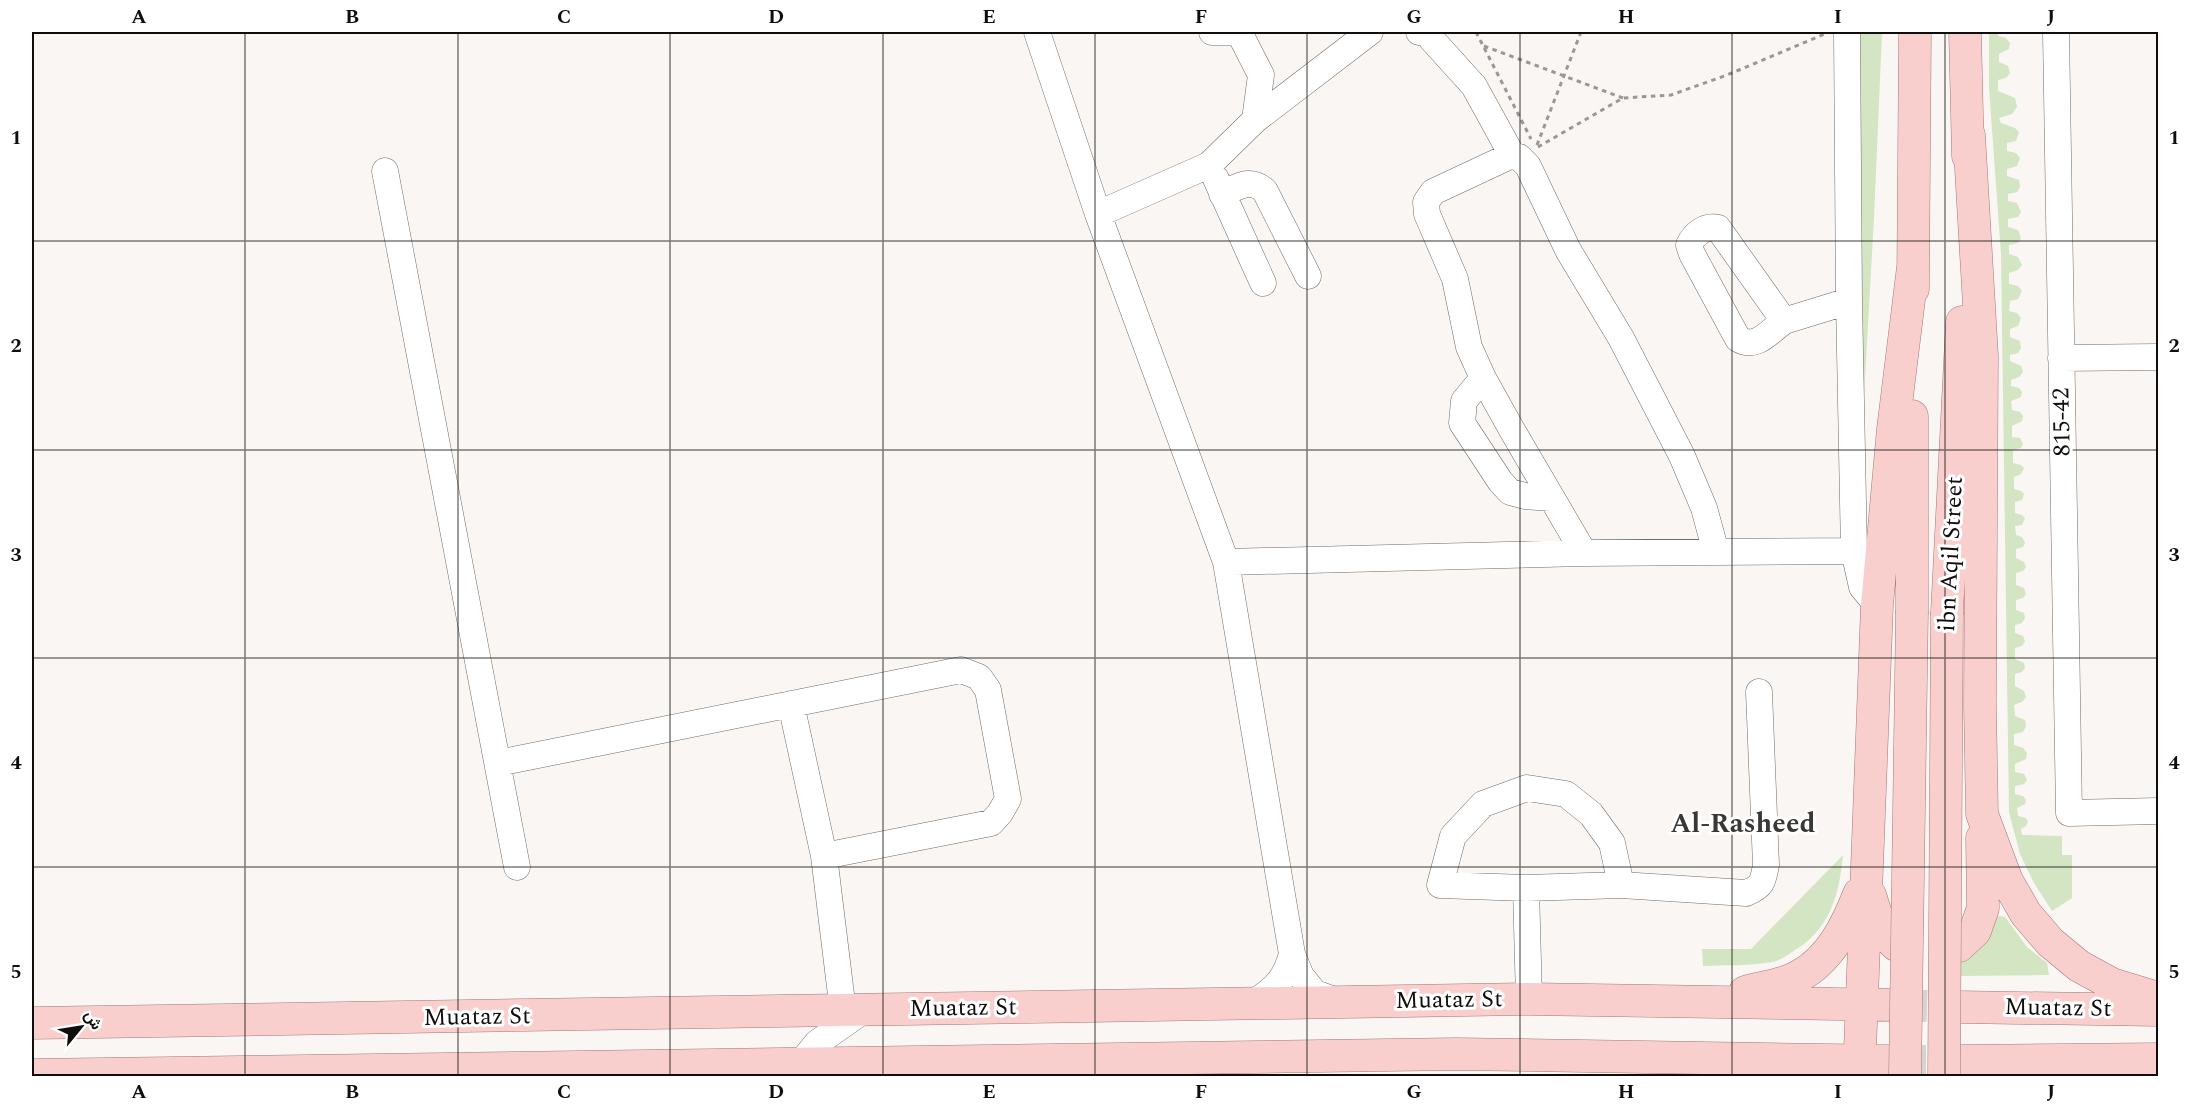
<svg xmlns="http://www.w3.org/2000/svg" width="2190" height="1108" viewBox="0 0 2190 1108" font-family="Spectral,Vazirmatn,serif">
	<rect width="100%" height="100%" fill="#f9f6f4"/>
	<path fill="#d3e5c2" d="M 1856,32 L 1882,32 L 1874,218 L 1862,431 Z
		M 1989,32 L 1998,32 L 1998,36 L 2006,38 L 2010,43 L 2009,49 L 1999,54 L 1999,62 L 2008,66 L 2010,73 L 2006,78 L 1998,80 L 1998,91 L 2015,98 L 2017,107 L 2012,114 L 1999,118 L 2001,123 L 2015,128 L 2019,132 L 2016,141 L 2007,143 L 2007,151 L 2016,153 L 2020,158 L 2017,166 L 2007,169 L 2007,176 L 2019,180 L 2020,187 L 2017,192 L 2008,194 L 2008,201 L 2017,203 L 2021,212 L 2018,217 L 2008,219 L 2008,227 L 2018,230 L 2021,238 L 2018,243 L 2009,245 L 2009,254 L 2018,257 L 2022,265 L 2018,270 L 2009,273 L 2009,284 L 2018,286 L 2022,291 L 2018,299 L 2010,301 L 2009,311 L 2017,313 L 2021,318 L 2018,326 L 2010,329 L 2010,337 L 2020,341 L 2021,348 L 2018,353 L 2010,355 L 2010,361 L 2021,366 L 2023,372 L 2019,377 L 2011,380 L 2011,386 L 2019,388 L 2022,392 L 2021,397 L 2011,401 L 2012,410 L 2020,412 L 2023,416 L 2022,421 L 2012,426 L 2012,437 L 2020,438 L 2023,444 L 2021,448 L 2013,450 L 2013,463 L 2021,465 L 2024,468 L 2021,474 L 2014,477 L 2014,489 L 2021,491 L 2024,494 L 2022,500 L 2015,502 L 2015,513 L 2022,515 L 2025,518 L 2022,525 L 2015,526 L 2016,535 L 2022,537 L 2025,543 L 2023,547 L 2016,549 L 2016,558 L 2024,562 L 2026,567 L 2023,571 L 2016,573 L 2016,585 L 2024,588 L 2026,594 L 2023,598 L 2016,600 L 2016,610 L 2024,613 L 2025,618 L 2022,623 L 2015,625 L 2015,633 L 2023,636 L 2025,641 L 2022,646 L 2015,648 L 2015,659 L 2024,663 L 2025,668 L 2022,672 L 2015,674 L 2015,686 L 2024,691 L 2026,697 L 2022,702 L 2014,705 L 2015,716 L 2025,720 L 2026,726 L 2023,732 L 2014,734 L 2014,745 L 2023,748 L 2027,753 L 2026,759 L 2015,764 L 2015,772 L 2024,774 L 2027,780 L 2024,784 L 2015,786 L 2015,794 L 2023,796 L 2026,800 L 2025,804 L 2017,808 L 2018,816 L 2026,818 L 2028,822 L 2026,826 L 2021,829 L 2022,835 L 2062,836 L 2062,855 L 2072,855 L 2072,898 L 2052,911 L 2034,883 L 2020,854 L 2009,812 L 2001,254 L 1989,88 Z
		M 1843,855 C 1839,896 1830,930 1792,952 C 1786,956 1779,961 1772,962 C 1749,966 1725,965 1703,966 L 1702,949 L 1751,949 Z
		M 1999,916 L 2005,917 L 2027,947 L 2047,963 L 2049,975 L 1959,976 L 1958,963 C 1978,955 1988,938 1994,919 Z"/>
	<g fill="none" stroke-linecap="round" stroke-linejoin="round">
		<path stroke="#d6d3d1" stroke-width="32" stroke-dasharray="32 16" stroke-linecap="butt" d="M 1895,1005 L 1958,1007
			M 1894,1061 L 1957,1061"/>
		<defs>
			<path id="minor" d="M 1037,32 L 1098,214 L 1226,562 L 1292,954 L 1301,976 L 1315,993 L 1339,1002
				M 1212,32 L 1239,32
				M 1419,32 L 1427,34 L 1474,86 L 1512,155
				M 1847,32 L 1849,301 L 1854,551 L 1862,587 L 1877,605
				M 2056,32 L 2069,813 L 2158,811
				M 1255,120 L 1370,32
				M 385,171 L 517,867
				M 1216,179 L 1263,283
				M 1222,194 C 1238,187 1250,177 1265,191 L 1308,276
				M 1098,214 L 1209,165 L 1255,120 L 1261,75 L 1239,32
				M 1784,321 C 1769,332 1756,350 1738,339 L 1692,254 L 1689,245 C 1694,234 1705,225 1718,228 L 1784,321 L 1849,301
				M 2061,358 L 2158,357
				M 1483,378 L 1464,401 L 1462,423 L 1500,481 L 1510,492 L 1525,496 L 1551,498
				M 1584,553 L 1512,430 L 1483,378 L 1469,347 L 1455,279 L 1427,214 L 1426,202 L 1433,192 L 1512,155 L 1519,157 L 1528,166 L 1568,250 L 1621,338 L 1682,456 L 1704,508 L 1716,552
				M 1226,562 L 1584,553 L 1854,551
				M 791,704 L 824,856 L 843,1011
				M 498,763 L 961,670 L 979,677 L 988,690 L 1008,799 L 1000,813 L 991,823 L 824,856
				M 1527,788 L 1566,794 L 1591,814 L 1612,843 L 1621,885 L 1526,888 L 1440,885 L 1453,836 L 1483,804 Z
				M 1621,885 L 1746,893 C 1762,887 1763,882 1766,865 L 1759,692
				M 1526,888 L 1529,999
				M 1253,1003 C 1275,989 1285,980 1292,954
				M 791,1075 L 817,1043 L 864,1010"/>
			<path id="major" d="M 1965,32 L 1968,156
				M 1969,135 L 1982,356 L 1980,705 L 1982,814 L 2007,881 L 2026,914 L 2050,942 L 2079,966 L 2112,984 L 2158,998
				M 1913,289 L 1915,32
				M 1912,611 L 1912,416
				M 1947,612 L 1962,322
				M 1870,895 L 1881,930 L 1896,945
				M 1959,946 L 1975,931 L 1983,908 L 1982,838
				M 1745,992 C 1762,987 1784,985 1799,976 C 1830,960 1847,925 1859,894
				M 1958,1007 L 2158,1010
				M 32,1023 L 1529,999 L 1895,1005
				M 1957,1061 L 2158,1059
				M 32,1075 L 1456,1054 L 1894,1061
				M 1859,1076 L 1877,605 L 1893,429 L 1913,267"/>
		</defs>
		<use href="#minor" stroke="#6f6c6a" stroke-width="27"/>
		<use href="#major" stroke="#a47775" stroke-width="33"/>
		<path stroke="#9a9796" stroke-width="3" stroke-dasharray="4.5 4.5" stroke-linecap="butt" d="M 1476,32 L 1531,139
			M 1484,46 L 1623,98
			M 1537,145 L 1581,32
			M 1538,147 L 1623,98 L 1671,95 L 1727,75 L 1827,33"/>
		<use href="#minor" stroke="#fff" stroke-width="26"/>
		<use href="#major" stroke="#f9cfce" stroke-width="32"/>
		<defs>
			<path id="major-bridge" d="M 1905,1076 L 1912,611
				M 1944,1076 L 1947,612"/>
		</defs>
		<use href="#major-bridge" stroke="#a47775" stroke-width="33" stroke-linecap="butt"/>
		<use href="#major-bridge" stroke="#f9cfce" stroke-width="32"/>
	</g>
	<path fill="none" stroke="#0f0e0d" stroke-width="1.5" stroke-opacity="0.55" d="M 245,32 L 245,1076M 458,32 L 458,1076M 670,32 L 670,1076M 883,32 L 883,1076M 1095,32 L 1095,1076M 1307,32 L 1307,1076M 1520,32 L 1520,1076M 1732,32 L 1732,1076M 1945,32 L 1945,1076M 32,241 L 2158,241M 32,450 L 2158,450M 32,658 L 2158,658M 32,867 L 2158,867"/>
	<g text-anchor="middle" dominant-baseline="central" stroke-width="6" stroke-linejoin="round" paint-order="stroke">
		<g font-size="24" fill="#0f0e0d" stroke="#fff">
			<text transform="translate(2062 422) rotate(-91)">815-42</text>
			<text transform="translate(1951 554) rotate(-87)">ibn Aqil Street</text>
			<text transform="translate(1449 1000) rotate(-1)">Muataz St</text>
			<text transform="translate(963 1008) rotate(-1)">Muataz St</text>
			<text transform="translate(2058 1008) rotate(1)">Muataz St</text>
			<text transform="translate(477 1017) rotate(-1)">Muataz St</text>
		</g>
		<g font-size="27" font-weight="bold" fill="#3a3836" stroke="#fff">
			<text x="1743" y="824">Al-Rasheed</text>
		</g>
	</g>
	<rect width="2190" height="1108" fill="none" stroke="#ffffff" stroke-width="66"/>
	<g transform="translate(81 1027) rotate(60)" stroke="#ffffff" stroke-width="4.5" paint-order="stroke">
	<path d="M0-4.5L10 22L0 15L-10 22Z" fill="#0f0e0d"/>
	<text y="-9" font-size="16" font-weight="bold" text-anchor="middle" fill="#0f0e0d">ش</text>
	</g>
	<rect x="33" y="33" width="2124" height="1042" fill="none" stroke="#0f0e0d" stroke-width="2"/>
	<g font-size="20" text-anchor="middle" font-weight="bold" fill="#0f0e0d">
		<text x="139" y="23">A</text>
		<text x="352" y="23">B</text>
		<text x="564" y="23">C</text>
		<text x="776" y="23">D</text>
		<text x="989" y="23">E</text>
		<text x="1201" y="23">F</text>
		<text x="1414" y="23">G</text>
		<text x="1626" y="23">H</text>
		<text x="1838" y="23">I</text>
		<text x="2051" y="23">J</text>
		<text x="16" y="144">1</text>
		<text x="2174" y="144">1</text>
		<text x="16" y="352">2</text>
		<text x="2174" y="352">2</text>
		<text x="16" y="561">3</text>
		<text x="2174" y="561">3</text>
		<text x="16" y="769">4</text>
		<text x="2174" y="769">4</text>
		<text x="16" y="978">5</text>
		<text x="2174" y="978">5</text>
		<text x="139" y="1098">A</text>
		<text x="352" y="1098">B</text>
		<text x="564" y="1098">C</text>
		<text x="776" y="1098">D</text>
		<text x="989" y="1098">E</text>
		<text x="1201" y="1098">F</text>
		<text x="1414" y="1098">G</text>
		<text x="1626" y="1098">H</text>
		<text x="1838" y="1098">I</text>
		<text x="2051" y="1098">J</text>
	</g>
</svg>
